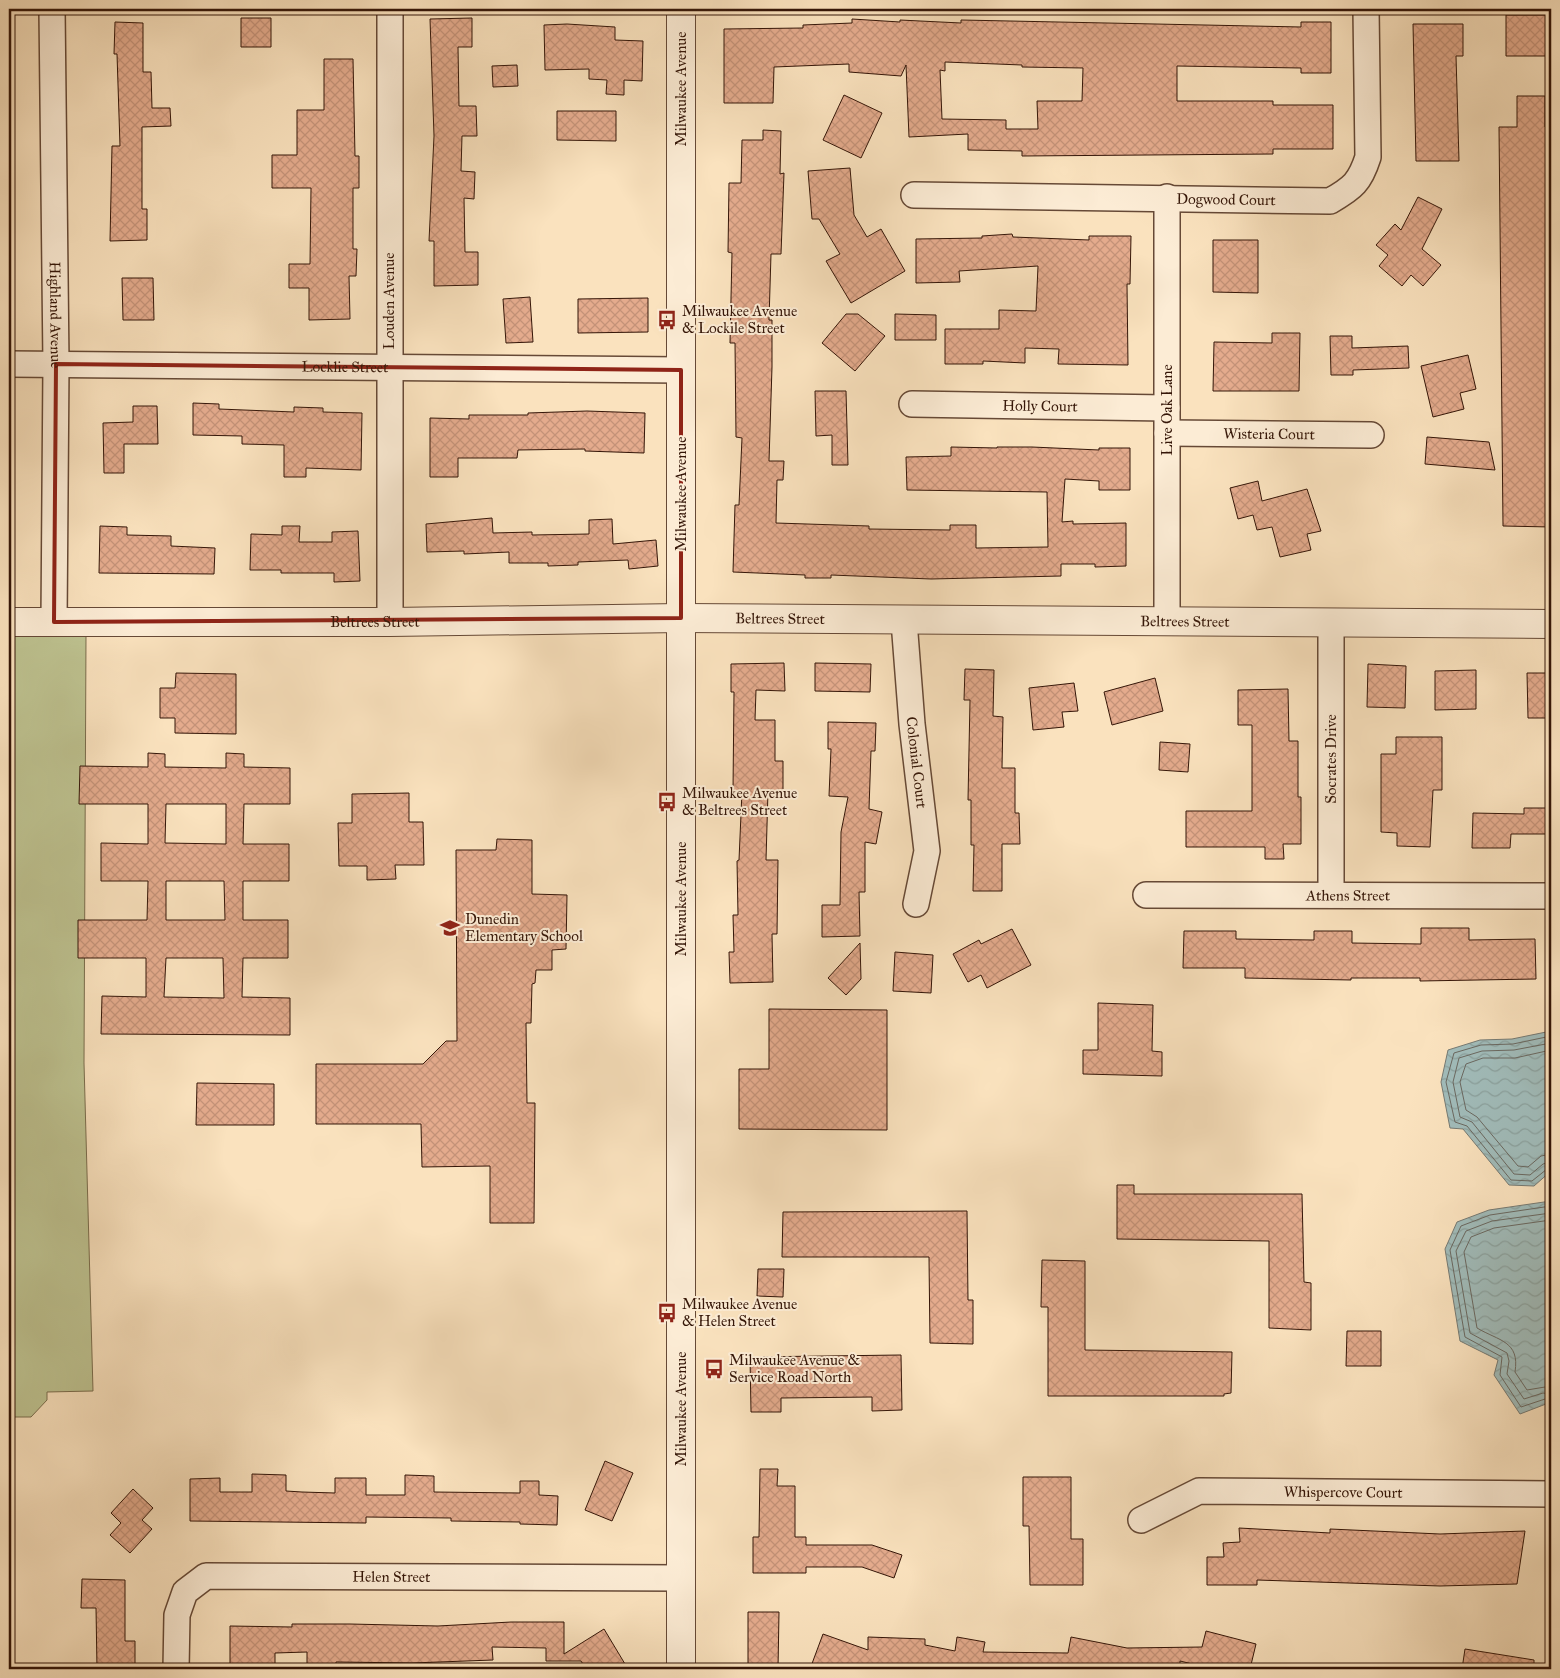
<svg xmlns="http://www.w3.org/2000/svg" width="1560" height="1678" viewBox="0 0 1560 1678" font-family="'IM FELL Great Primer',serif">
	<defs>
		<pattern id="water-waves" width="16" height="10" patternUnits="userSpaceOnUse" patternTransform="scale(1.25)"><rect width="16" height="10" fill="#a1bcba"/><path d="M0 5q4-4 8 0t8 0" fill="none" stroke="#8ba19e"/></pattern>
		<pattern id="building-cross-hatch" width="8" height="8" patternUnits="userSpaceOnUse" patternTransform="scale(1.25)"><rect width="8" height="8" fill="#e4ab8d"/><path d="M0 0l8 8M0 8l8-8" fill="none" stroke="#c49278"/></pattern>
	</defs>
	<rect width="100%" height="100%" fill="#fae2be"/>
	<filter id="stains"><feTurbulence type="fractalNoise" baseFrequency=".004" numOctaves="4"/><feColorMatrix values="0 0 0 0 .2 0 0 0 0 .09 0 0 0 0 .02 0 0 0 .5 -.17"/></filter>
	<radialGradient id="worn" r=".72"><stop offset=".6" stop-color="#630" stop-opacity="0"/><stop offset="1" stop-color="#630" stop-opacity=".3"/></radialGradient>
	<path fill="#bec391" stroke="#7a6c4c" d="M 9,634 L 86,636 L 84,1063 L 93,1391 L 47,1392 L 47,1400 L 31,1417 L 9,1417 Z"/>
	<path fill="url(#water-waves)" stroke="#767a73" d="M 1551,1031 L 1551,1171 L 1534,1186 L 1509,1185 L 1463,1129 L 1450,1128 L 1441,1082 L 1448,1050 L 1480,1040 L 1512,1039 Z
		M 1551,1201 L 1551,1411 L 1546,1404 L 1520,1414 L 1494,1375 L 1498,1360 L 1460,1341 L 1445,1249 L 1457,1222 L 1489,1210 Z"/>
	<g fill="none" stroke-linecap="round" stroke-linejoin="round">
		<path stroke="#6b6961" stroke-width="1" d="M 1551,1036 L 1513,1044 L 1481,1045 L 1454,1053 L 1446,1082 L 1455,1122 L 1467,1126 L 1511,1180 L 1532,1181 L 1547,1169 L 1551,1168
			M 1551,1043 L 1514,1050 L 1482,1051 L 1459,1058 L 1453,1082 L 1460,1117 L 1472,1122 L 1514,1174 L 1530,1175 L 1543,1164 L 1551,1162
			M 1551,1050 L 1515,1058 L 1483,1058 L 1466,1064 L 1460,1082 L 1466,1110 L 1477,1117 L 1518,1166 L 1528,1167 L 1541,1156 L 1551,1154
			M 1551,1206 L 1490,1215 L 1461,1226 L 1450,1250 L 1465,1337 L 1502,1357 L 1500,1375 L 1521,1407 L 1545,1399 L 1551,1402
			M 1551,1213 L 1492,1221 L 1466,1231 L 1456,1251 L 1470,1333 L 1507,1353 L 1509,1361 L 1507,1374 L 1524,1399 L 1543,1393 L 1551,1394
			M 1551,1220 L 1494,1228 L 1471,1237 L 1464,1252 L 1477,1328 C 1499,1341 1520,1341 1515,1372 L 1527,1390 L 1551,1386"/>
	</g>
	<path fill="url(#building-cross-hatch)" stroke="#351608" fill-rule="evenodd" d="M 1506,15 L 1551,15 L 1551,56 L 1506,56 Z
		M 241,18 L 271,18 L 271,47 L 241,47 Z
		M 472,18 L 472,47 L 458,47 L 459,106 L 476,106 L 477,136 L 462,136 L 461,171 L 475,172 L 474,199 L 464,198 L 465,252 L 478,252 L 478,285 L 434,286 L 434,241 L 429,241 L 434,136 L 430,19 Z
		M 852,19 L 900,22 L 900,20 L 961,23 L 961,20 L 1301,27 L 1301,22 L 1331,22 L 1331,73 L 1301,73 L 1301,68 L 1177,66 L 1177,101 L 1273,101 L 1273,105 L 1333,105 L 1333,149 L 1273,149 L 1273,154 L 1022,156 L 1022,151 L 968,150 L 968,134 L 909,137 L 906,65 L 901,76 L 849,72 L 849,64 L 774,67 L 773,103 L 724,103 L 724,29 L 803,28 L 803,25 L 852,23 ZM 945,62 L 1022,65 L 1022,67 L 1083,68 L 1082,101 L 1037,101 L 1038,129 L 1006,129 L 1006,120 L 942,119 L 940,70 L 945,71 Z
		M 115,22 L 143,23 L 143,72 L 151,72 L 152,108 L 170,108 L 171,126 L 142,127 L 142,209 L 147,209 L 147,240 L 110,241 L 112,146 L 120,146 L 117,54 L 114,54 Z
		M 567,24 L 615,27 L 615,40 L 643,41 L 642,81 L 624,80 L 624,95 L 606,94 L 607,80 L 589,79 L 589,69 L 545,70 L 544,25 Z
		M 1413,24 L 1463,24 L 1463,56 L 1456,56 L 1459,161 L 1416,161 Z
		M 324,59 L 353,59 L 355,156 L 359,156 L 359,188 L 353,188 L 353,249 L 357,249 L 356,276 L 349,276 L 350,319 L 309,320 L 309,288 L 289,288 L 289,264 L 310,264 L 311,188 L 272,188 L 272,155 L 297,155 L 297,110 L 324,110 Z
		M 517,65 L 518,86 L 493,87 L 492,66 Z
		M 844,95 L 882,113 L 861,158 L 823,140 Z
		M 1517,96 L 1545,96 L 1545,127 L 1551,127 L 1551,145 L 1549,145 L 1551,527 L 1503,526 L 1499,127 L 1517,127 Z
		M 557,111 L 616,111 L 616,141 L 557,140 Z
		M 763,130 L 781,131 L 780,174 L 784,173 L 781,254 L 771,254 L 769,320 L 772,320 L 772,367 L 769,461 L 784,461 L 783,480 L 777,480 L 776,523 L 869,526 L 869,529 L 950,530 L 950,525 L 976,525 L 976,548 L 1048,547 L 1047,492 L 907,490 L 906,457 L 951,456 L 951,447 L 997,448 L 997,447 L 1032,447 L 1099,450 L 1099,448 L 1130,448 L 1130,490 L 1099,490 L 1099,481 L 1065,479 L 1062,522 L 1073,521 L 1073,524 L 1126,523 L 1126,566 L 1095,567 L 1095,564 L 1061,564 L 1061,576 L 931,579 L 831,575 L 831,578 L 805,578 L 805,575 L 733,572 L 735,505 L 739,505 L 742,438 L 736,437 L 735,343 L 730,343 L 732,253 L 728,252 L 729,183 L 741,183 L 742,140 L 763,140 Z
		M 850,168 L 854,215 L 867,237 L 881,229 L 905,271 L 851,303 L 826,261 L 840,254 L 819,219 L 812,219 L 808,171 Z
		M 1418,197 L 1442,209 L 1422,249 L 1441,265 L 1423,286 L 1411,275 L 1402,286 L 1379,266 L 1388,255 L 1376,245 L 1395,224 L 1401,230 Z
		M 1012,234 L 1013,237 L 1089,240 L 1089,236 L 1131,236 L 1130,284 L 1127,284 L 1128,365 L 1058,364 L 1059,349 L 1025,348 L 1025,363 L 983,361 L 983,364 L 945,364 L 945,329 L 999,329 L 999,310 L 1036,311 L 1038,266 L 959,271 L 960,282 L 916,283 L 916,239 L 982,238 L 982,236 Z
		M 1213,240 L 1258,240 L 1258,293 L 1213,292 Z
		M 122,278 L 153,278 L 154,320 L 123,320 Z
		M 530,297 L 533,342 L 506,343 L 503,299 Z
		M 648,298 L 648,332 L 578,333 L 578,299 Z
		M 846,314 L 858,314 L 885,336 L 855,371 L 822,343 Z
		M 895,314 L 936,315 L 936,340 L 895,340 Z
		M 1272,333 L 1300,333 L 1299,391 L 1213,391 L 1214,342 L 1272,343 Z
		M 1330,336 L 1352,336 L 1352,348 L 1408,346 L 1409,368 L 1353,370 L 1353,375 L 1331,375 Z
		M 1468,355 L 1476,389 L 1460,393 L 1464,409 L 1433,417 L 1421,366 Z
		M 815,391 L 846,391 L 848,465 L 832,465 L 832,435 L 816,436 Z
		M 193,403 L 219,404 L 219,409 L 294,412 L 294,407 L 323,408 L 323,412 L 362,413 L 361,470 L 306,468 L 306,477 L 284,477 L 284,445 L 242,444 L 242,436 L 193,435 Z
		M 133,406 L 157,406 L 158,444 L 124,444 L 124,473 L 104,473 L 103,423 L 133,422 Z
		M 587,411 L 645,413 L 644,453 L 585,451 L 585,449 L 518,450 L 517,458 L 458,458 L 458,477 L 430,477 L 430,418 L 469,419 L 469,415 L 528,415 L 528,413 Z
		M 1427,437 L 1489,442 L 1495,470 L 1425,464 Z
		M 1258,481 L 1262,501 L 1307,489 L 1321,531 L 1307,534 L 1311,550 L 1280,557 L 1272,527 L 1257,530 L 1253,515 L 1238,519 L 1230,488 Z
		M 492,518 L 493,533 L 532,532 L 532,535 L 589,534 L 589,520 L 612,519 L 613,544 L 656,540 L 658,566 L 629,569 L 628,560 L 578,562 L 578,565 L 548,566 L 548,563 L 509,563 L 509,552 L 464,554 L 464,551 L 427,552 L 426,524 Z
		M 100,526 L 127,527 L 127,535 L 171,536 L 171,546 L 215,548 L 214,574 L 99,573 Z
		M 282,526 L 300,526 L 299,542 L 332,542 L 332,532 L 358,531 L 360,581 L 334,582 L 334,573 L 281,573 L 281,570 L 250,570 L 251,534 L 282,535 Z
		M 784,663 L 785,691 L 756,690 L 755,720 L 775,720 L 775,761 L 783,761 L 783,791 L 768,791 L 766,860 L 778,860 L 777,934 L 772,934 L 773,982 L 730,983 L 729,952 L 734,952 L 733,915 L 738,915 L 737,861 L 739,860 L 742,791 L 733,791 L 734,692 L 731,692 L 731,664 Z
		M 815,663 L 871,664 L 870,692 L 815,691 Z
		M 1368,664 L 1406,666 L 1405,708 L 1367,707 Z
		M 965,669 L 994,670 L 993,716 L 1003,717 L 1002,768 L 1015,768 L 1015,813 L 1019,813 L 1020,844 L 1002,844 L 1002,891 L 973,891 L 974,845 L 971,845 L 971,800 L 968,800 L 970,700 L 964,700 Z
		M 1476,670 L 1476,709 L 1435,710 L 1435,671 Z
		M 176,673 L 236,674 L 236,734 L 175,733 L 175,718 L 160,718 L 160,688 L 175,688 Z
		M 1527,673 L 1549,673 L 1549,718 L 1528,718 Z
		M 1155,678 L 1163,711 L 1112,725 L 1104,692 Z
		M 1074,683 L 1078,711 L 1062,712 L 1064,727 L 1033,730 L 1029,688 Z
		M 1288,689 L 1289,741 L 1298,741 L 1298,797 L 1301,797 L 1301,844 L 1283,844 L 1284,859 L 1265,859 L 1265,847 L 1186,847 L 1186,811 L 1252,811 L 1252,725 L 1238,725 L 1238,690 Z
		M 828,722 L 876,723 L 875,751 L 871,751 L 869,809 L 882,812 L 876,844 L 865,842 L 865,892 L 859,892 L 860,936 L 822,937 L 822,905 L 840,905 L 841,832 L 848,797 L 829,796 L 831,749 L 828,749 Z
		M 1396,737 L 1442,737 L 1442,790 L 1433,790 L 1430,847 L 1397,846 L 1397,833 L 1381,832 L 1381,754 L 1396,754 Z
		M 1160,742 L 1190,744 L 1188,772 L 1159,770 Z
		M 148,753 L 165,754 L 165,767 L 226,768 L 226,753 L 244,754 L 244,767 L 290,768 L 290,804 L 244,804 L 243,844 L 289,844 L 289,881 L 243,881 L 243,920 L 288,920 L 288,958 L 243,958 L 242,997 L 290,998 L 290,1035 L 101,1034 L 102,996 L 146,997 L 146,958 L 78,958 L 78,920 L 147,920 L 148,881 L 101,881 L 101,843 L 148,844 L 148,804 L 79,804 L 80,766 L 148,767 ZM 166,804 L 226,804 L 226,844 L 165,843 ZM 166,881 L 224,881 L 225,920 L 166,920 ZM 166,958 L 223,958 L 224,998 L 164,997 Z
		M 409,793 L 409,822 L 423,822 L 424,865 L 395,865 L 396,879 L 367,880 L 367,866 L 339,866 L 338,823 L 352,823 L 352,794 Z
		M 1524,808 L 1551,808 L 1551,834 L 1511,834 L 1510,848 L 1472,848 L 1473,813 L 1524,814 Z
		M 497,839 L 532,840 L 532,894 L 567,895 L 566,949 L 552,950 L 552,970 L 536,970 L 535,983 L 532,984 L 531,1023 L 526,1023 L 527,1103 L 535,1103 L 534,1223 L 490,1223 L 490,1166 L 422,1167 L 421,1124 L 316,1124 L 316,1064 L 423,1064 L 446,1041 L 457,1041 L 456,850 L 496,850 Z
		M 1421,928 L 1469,928 L 1469,940 L 1535,939 L 1536,979 L 1420,981 L 1420,978 L 1351,978 L 1351,980 L 1245,978 L 1245,968 L 1183,968 L 1184,931 L 1236,931 L 1236,939 L 1314,940 L 1314,931 L 1352,931 L 1352,943 L 1421,944 Z
		M 1012,929 L 1031,965 L 987,988 L 981,975 L 968,982 L 953,954 L 979,940 L 981,944 Z
		M 860,943 L 861,979 L 846,995 L 828,978 Z
		M 895,952 L 933,955 L 931,993 L 893,991 Z
		M 1098,1003 L 1153,1005 L 1152,1051 L 1162,1052 L 1162,1076 L 1083,1074 L 1083,1050 L 1098,1050 Z
		M 769,1009 L 887,1010 L 887,1130 L 739,1129 L 739,1069 L 769,1069 Z
		M 197,1083 L 274,1084 L 274,1125 L 196,1125 Z
		M 1117,1185 L 1134,1185 L 1134,1194 L 1302,1194 L 1304,1282 L 1311,1283 L 1311,1330 L 1269,1328 L 1269,1241 L 1117,1239 Z
		M 967,1211 L 968,1300 L 973,1300 L 973,1344 L 930,1343 L 929,1257 L 782,1257 L 783,1212 Z
		M 1042,1260 L 1085,1261 L 1085,1350 L 1232,1352 L 1231,1393 L 1224,1394 L 1224,1396 L 1048,1396 L 1048,1307 L 1041,1307 Z
		M 758,1269 L 784,1269 L 783,1297 L 757,1296 Z
		M 1347,1331 L 1381,1331 L 1381,1366 L 1346,1366 Z
		M 901,1355 L 902,1410 L 872,1411 L 872,1397 L 781,1398 L 781,1412 L 751,1412 L 750,1357 Z
		M 605,1461 L 633,1473 L 612,1521 L 585,1510 Z
		M 760,1469 L 778,1469 L 777,1486 L 795,1486 L 795,1537 L 806,1537 L 806,1545 L 872,1545 L 902,1555 L 894,1578 L 862,1567 L 806,1567 L 806,1573 L 753,1573 L 753,1537 L 759,1537 Z
		M 252,1474 L 286,1475 L 286,1491 L 302,1492 L 335,1493 L 335,1478 L 366,1478 L 366,1495 L 405,1495 L 405,1475 L 434,1476 L 434,1492 L 520,1493 L 520,1481 L 539,1481 L 539,1495 L 558,1496 L 557,1525 L 520,1524 L 520,1522 L 451,1521 L 451,1518 L 366,1517 L 366,1523 L 190,1521 L 190,1479 L 220,1478 L 220,1492 L 252,1492 Z
		M 1023,1477 L 1071,1477 L 1071,1539 L 1083,1539 L 1083,1585 L 1030,1585 L 1029,1526 L 1023,1526 Z
		M 133,1489 L 153,1508 L 142,1520 L 152,1529 L 130,1553 L 110,1535 L 121,1523 L 111,1513 Z
		M 1239,1528 L 1330,1533 L 1330,1529 L 1440,1534 L 1525,1531 L 1517,1584 L 1440,1586 L 1257,1580 L 1257,1585 L 1207,1585 L 1207,1557 L 1224,1557 L 1223,1543 L 1240,1542 Z
		M 82,1579 L 125,1580 L 125,1641 L 135,1641 L 135,1669 L 97,1669 L 96,1608 L 81,1608 Z
		M 748,1612 L 779,1612 L 778,1669 L 748,1669 Z
		M 511,1622 L 564,1622 L 564,1654 L 604,1629 L 628,1669 L 586,1669 L 581,1661 L 546,1661 L 546,1648 L 492,1647 L 493,1660 L 412,1663 L 336,1662 L 336,1666 L 307,1667 L 307,1652 L 275,1653 L 275,1669 L 230,1669 L 230,1626 L 292,1627 L 292,1624 L 350,1624 L 438,1626 Z
		M 1206,1631 L 1256,1644 L 1250,1669 L 1213,1669 L 1180,1661 L 1180,1669 L 810,1669 L 823,1634 L 868,1650 L 868,1637 L 925,1639 L 925,1645 L 955,1651 L 957,1637 L 985,1642 L 983,1652 L 1068,1653 L 1071,1637 L 1127,1648 L 1202,1647 Z
		M 1465,1649 L 1534,1660 L 1534,1669 L 1462,1669 Z"/>
	<g fill="none" stroke-linecap="round" stroke-linejoin="round">
		<defs>
			<g id="minor">
				<path id="s1" d="M 52,9 L 56,364 L 54,622"/>
				<path id="s2" d="M 914,195 L 1330,201 C 1353,188 1360,182 1368,157 L 1366,9"/>
				<path d="M 1167,197 L 1167,622"/>
				<path id="s3" d="M 9,364 L 681,370"/>
				<path id="s4" d="M 912,404 L 1167,408"/>
				<path id="s5" d="M 1167,433 L 1371,435"/>
				<path id="s6" d="M 904,621 L 912,724 L 927,851 L 916,904"/>
				<path d="M 390,622 L 390,9"/>
				<path d="M 1331,623 L 1331,895"/>
				<path id="s7" d="M 1146,895 L 1551,896"/>
				<path id="s8" d="M 1141,1520 L 1199,1491 L 1551,1494"/>
				<path id="s9" d="M 176,1669 L 177,1615 L 185,1592 L 206,1576 L 681,1578"/>
			</g>
			<g id="tertiary">
				<path id="s10" d="M 9,622 L 390,622 L 681,618 L 1551,624"/>
				<path d="M 681,1669 L 681,9"/>
			</g>
		</defs>
		<use href="#minor" stroke="#664936" stroke-width="28"/>
		<use href="#tertiary" stroke="#664936" stroke-width="30"/>
		<use href="#minor" stroke="#fcecd5" stroke-width="25"/>
		<use href="#tertiary" stroke="#fcecd5" stroke-width="28"/>
	</g>
	<path fill="none" stroke="#8f2418" stroke-width="4" stroke-linejoin="round" d="M 56,364 L 681,370 L 681,618 L 54,622 Z"/>
	<defs>
		<symbol id="bus-bare" viewBox="-9 -9 18 18"><path d="M-5-6H5V4H4V6H2V4H-2V6H-4V4H-5ZM-3.5-4V0h7V-4ZM-3.5 1.2v1.5H-2V1.2ZM2 1.2v1.5H3.5V1.2Z" fill="#8f2418" stroke="#fcecd5" stroke-width="2.5" paint-order="stroke"/></symbol>
		<symbol id="school-bare" viewBox="-9 -9 18 18"><path d="M0-5L7-2L0 1L-7-2ZM-4 1L0 2.5L4 1V4Q0 6-4 4Z" fill="#8f2418" stroke="#fcecd5" stroke-width="2.5" paint-order="stroke"/></symbol>
	</defs>
	<g fill-rule="evenodd">
		<use href="#bus-bare" x="653" y="306" width="28" height="28"/>
		<use href="#bus-bare" x="653" y="788" width="28" height="28"/>
		<use href="#school-bare" x="436" y="914" width="28" height="28"/>
		<use href="#bus-bare" x="653" y="1299" width="28" height="28"/>
		<use href="#bus-bare" x="700" y="1355" width="28" height="28"/>
	</g>
	<g text-anchor="middle" dominant-baseline="central" stroke-width="4" stroke-linejoin="round" paint-order="stroke">
		<g font-size="15" fill="#351608" stroke="#fcecd5">
			<text transform="translate(681 89) rotate(-90)">Milwaukee Avenue</text>
			<text stroke="none"><textPath href="#s2" startOffset="312">Dogwood Court</textPath></text>
			<text transform="translate(389 301) rotate(-90)">Louden Avenue</text>
			<text stroke="none"><textPath href="#s1" startOffset="306">Highland Avenue</textPath></text>
			<text stroke="none"><textPath href="#s3" startOffset="336">Locklie Street</textPath></text>
			<text stroke="none"><textPath href="#s4" startOffset="128">Holly Court</textPath></text>
			<text transform="translate(1167 410) rotate(-90)">Live Oak Lane</text>
			<text stroke="none"><textPath href="#s5" startOffset="102">Wisteria Court</textPath></text>
			<text transform="translate(681 494) rotate(-90)">Milwaukee Avenue</text>
			<text stroke="none"><textPath href="#s10" startOffset="771">Beltrees Street</textPath></text>
			<text stroke="none"><textPath href="#s10" startOffset="366">Beltrees Street</textPath></text>
			<text stroke="none"><textPath href="#s10" startOffset="1176">Beltrees Street</textPath></text>
			<text transform="translate(1331 759) rotate(-90)">Socrates Drive</text>
			<text stroke="none"><textPath href="#s6" startOffset="142">Colonial Court</textPath></text>
			<text stroke="none"><textPath href="#s7" startOffset="202">Athens Street</textPath></text>
			<text transform="translate(681 899) rotate(-90)">Milwaukee Avenue</text>
			<text transform="translate(681 1409) rotate(-90)">Milwaukee Avenue</text>
			<text stroke="none"><textPath href="#s8" startOffset="209">Whispercove Court</textPath></text>
			<text stroke="none"><textPath href="#s9" startOffset="290">Helen Street</textPath></text>
		</g>
		<g font-size="15" fill="#351608" stroke="#fcecd5" text-anchor="start">
			<text x="682" y="311">Milwaukee Avenue<tspan x="682" dy="17">&amp; Lockile Street</tspan></text>
			<text x="682" y="793">Milwaukee Avenue<tspan x="682" dy="17">&amp; Beltrees Street</tspan></text>
			<text x="465" y="919">Dunedin<tspan x="465" dy="17">Elementary School</tspan></text>
			<text x="682" y="1304">Milwaukee Avenue<tspan x="682" dy="17">&amp; Helen Street</tspan></text>
			<text x="729" y="1360">Milwaukee Avenue &amp;<tspan x="729" dy="17">Service Road North</tspan></text>
		</g>
	</g>
	<rect width="1560" height="1678" fill="none" stroke="#fae2be" stroke-width="30"/>
	<rect x="10" y="10" width="1540" height="1658" fill="none" stroke="#351608" stroke-width="2.5"/>
	<rect x="15" y="15" width="1530" height="1648" fill="none" stroke="#351608"/>
	<rect width="100%" height="100%" filter="url(#stains)"/>
	<rect width="100%" height="100%" fill="url(#worn)"/>
</svg>
